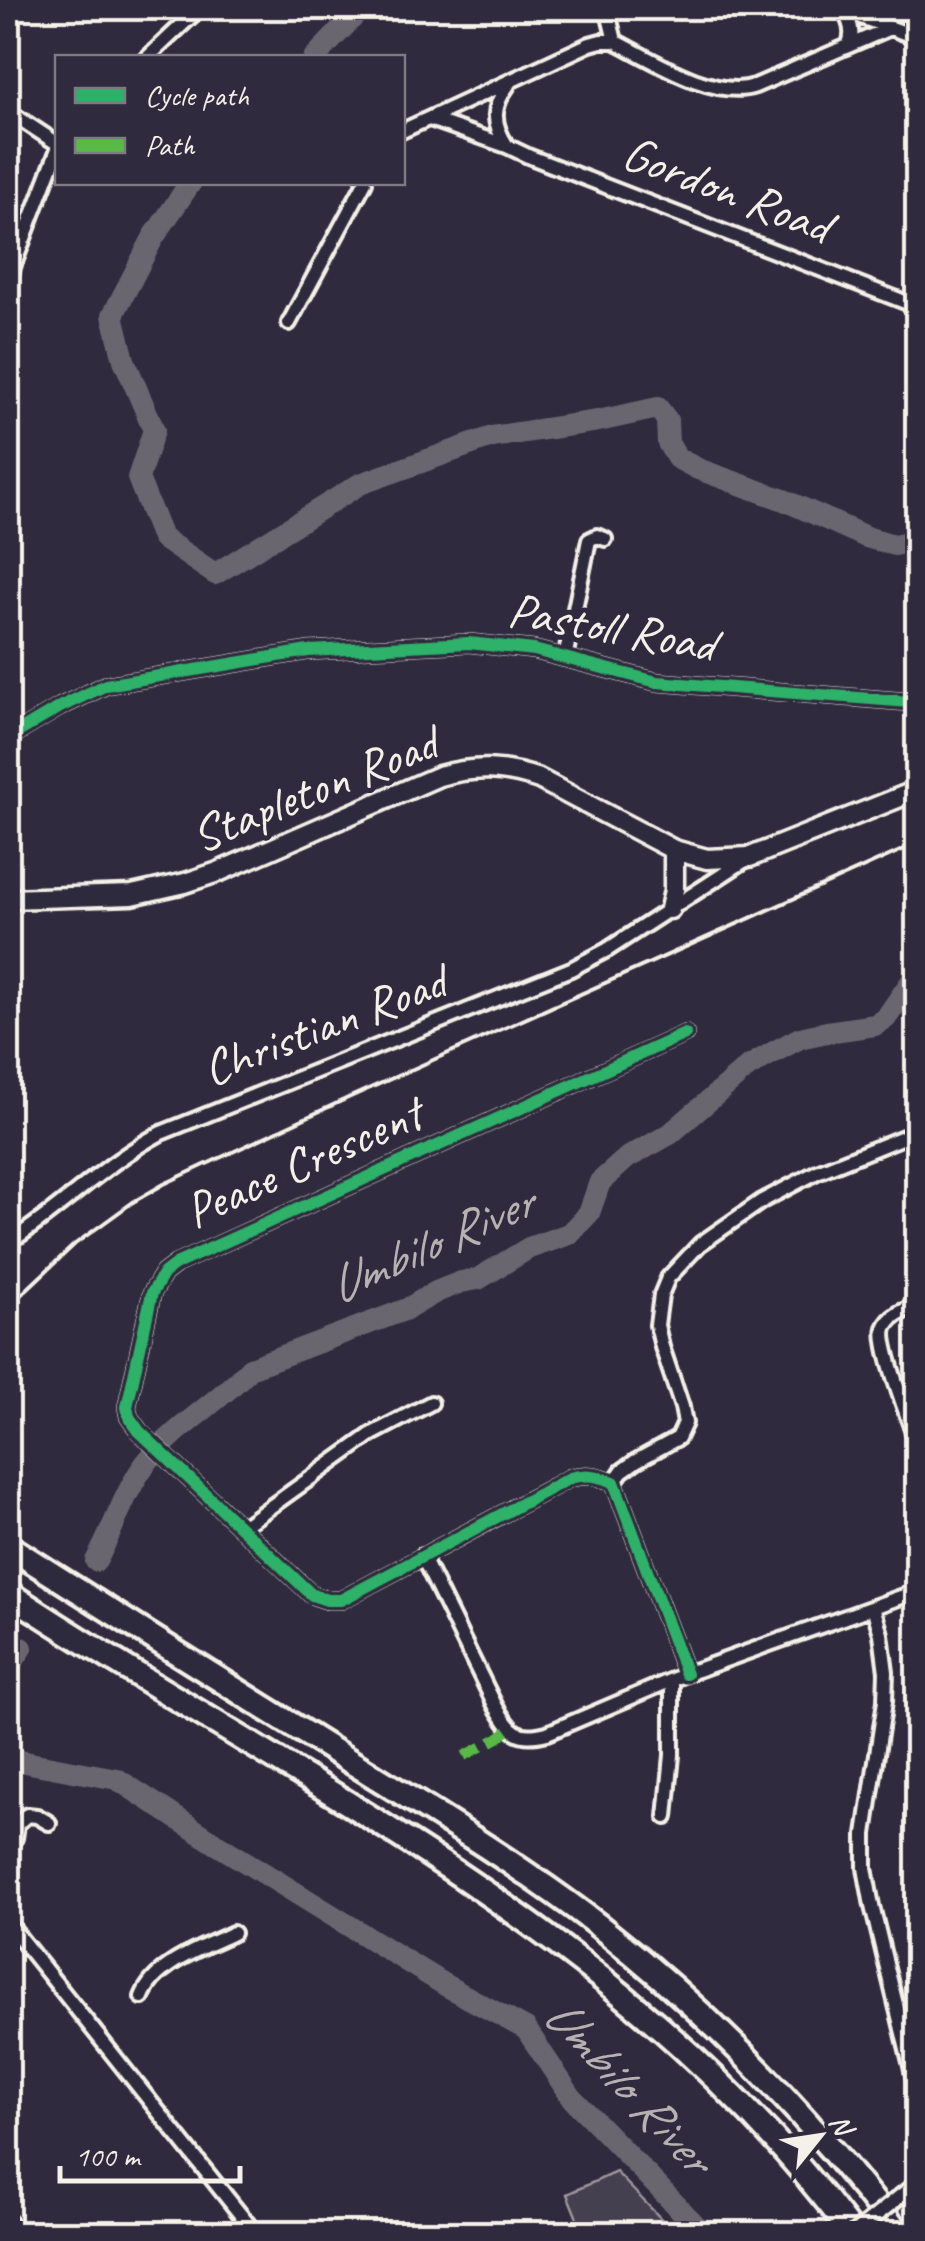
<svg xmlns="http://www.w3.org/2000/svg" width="925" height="2241" viewBox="0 0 925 2241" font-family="Caveat,sans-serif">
	<rect width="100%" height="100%" fill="#2f2a3d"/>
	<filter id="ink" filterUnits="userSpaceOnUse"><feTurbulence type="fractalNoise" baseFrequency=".01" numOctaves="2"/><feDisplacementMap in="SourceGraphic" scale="20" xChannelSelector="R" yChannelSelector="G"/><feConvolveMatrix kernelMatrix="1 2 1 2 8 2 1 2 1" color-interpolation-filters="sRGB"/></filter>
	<g filter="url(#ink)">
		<path fill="#454050" stroke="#9c989c" stroke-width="2.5" d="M 616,2172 L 671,2229 L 675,2233 L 583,2233 L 567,2194 Z"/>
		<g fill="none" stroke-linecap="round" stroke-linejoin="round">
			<path stroke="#6a6670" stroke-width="22" d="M 314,58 L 362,8
				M 191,182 L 153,238 L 113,315 L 124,360 L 154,430 L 138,478 L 162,538 L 215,574 L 360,484 L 492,437 L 598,421 L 658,408 L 667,420 L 668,443 L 677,458 L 698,469 L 784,500 L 866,537 L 894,545 L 918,540
				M 96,1561 C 114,1529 124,1492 146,1463 C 175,1426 219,1403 250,1368 L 407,1309 L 436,1292 L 461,1282 L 478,1279 L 529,1248 L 569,1234 L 589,1213 L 600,1182 L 627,1158 L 670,1134 L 748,1067 L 772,1053 L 800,1038 L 827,1032 L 875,1025 L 886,1018 L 918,972
				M 8,1668 L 22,1648
				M 8,1754 L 19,1761 L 117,1779 L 218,1845 L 445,1985 L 526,2029 L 572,2098 L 704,2234"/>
			<defs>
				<path id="street" d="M 607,8 L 615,41 C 652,60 714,100 755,86 L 890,28
					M 837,8 L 918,38
					M 842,9 C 850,20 855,33 848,46
					M 147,58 L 200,8
					M 8,111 L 58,144
					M 430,119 L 507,146 L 528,156 L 918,307
					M 402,131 L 590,44 L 601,41 L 615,41
					M 507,146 C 492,123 492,107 508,85
					M 8,291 L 13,267 L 58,149
					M 289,323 L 365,182
					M 565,658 L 589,540 L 597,536 L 605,539
					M 8,738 L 60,707 L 106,685 L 308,651 L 469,643 L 534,650 L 657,682 L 909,702 L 918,706
					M 685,1034 L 176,1264 L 164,1273 L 152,1293 L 127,1407 L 129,1417 L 139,1431 L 312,1595 L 327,1600 L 341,1600 L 570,1478 C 587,1473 598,1476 614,1482 L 686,1674
					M 20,1235 C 68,1202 109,1161 161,1133 L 571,969 L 607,950 L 750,857
					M 918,1305 C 905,1310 890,1315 885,1328 C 879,1345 911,1425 918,1446
					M 614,1482 L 622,1471 L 636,1461 L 678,1438 L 685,1423 L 682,1407 L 662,1347 L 657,1325 L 661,1295 L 668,1278 L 700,1244 L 762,1201 L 817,1172 L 918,1131
					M 241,1528 L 372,1434 L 431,1403
					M 422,1556 L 496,1707 C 511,1731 516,1741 547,1733 L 686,1674 L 918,1591
					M 873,1607 L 881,1634 L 886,1672 L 885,1701 L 865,1834 L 865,1868 L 872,1906 L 918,2095
					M 666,1817 L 672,1755 L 672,1680
					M 15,1838 L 17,1824 L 27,1815 L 37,1816 L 49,1823
					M 8,1923 L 256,2234
					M 142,1997 C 155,1963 203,1948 233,1933
					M 8,2220 L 16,2234"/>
				<path id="secondary" d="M 8,899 L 132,895 L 185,883 L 218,872 L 439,776 C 475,766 504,767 539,779 L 674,850 L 707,859 L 750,857 L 918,790
					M 670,909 L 674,890 L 674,850"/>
				<path id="highway" d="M 8,1546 C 122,1619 238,1691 353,1763 C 437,1815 521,1866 599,1926 C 712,2015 812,2119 899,2234
					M 8,1593 C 188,1712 383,1814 556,1943 C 667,2026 770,2124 853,2234"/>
			</defs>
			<use href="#street" stroke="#f4f1e8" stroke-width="20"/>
			<use href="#secondary" stroke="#f4f1e8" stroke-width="25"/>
			<use href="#highway" stroke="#f4f1e8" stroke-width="30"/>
			<use href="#street" stroke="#2f2a3d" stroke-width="12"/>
			<use href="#secondary" stroke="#2f2a3d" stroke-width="18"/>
			<use href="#highway" stroke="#2f2a3d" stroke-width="22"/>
			<path stroke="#f4f1e8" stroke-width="4" d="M 8,1307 L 75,1244 L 133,1202 L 164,1184 L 348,1098 L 918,843"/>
			<defs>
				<path id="street-bridge" d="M 853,2234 L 918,2182"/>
			</defs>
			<use href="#street-bridge" stroke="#f4f1e8" stroke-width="20" stroke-linecap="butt"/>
			<use href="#street-bridge" stroke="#2f2a3d" stroke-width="12"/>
			<path stroke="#58b947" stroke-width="10" stroke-dasharray="20 10" stroke-linecap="butt" d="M 464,1756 L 498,1738 L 510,1729"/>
			<defs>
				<path id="cycleway" d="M 8,738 L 60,707 L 106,685 L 308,651 L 469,643 L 534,650 L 657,682 L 909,702 L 918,706
					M 685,1034 L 176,1264 L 164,1273 L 152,1293 L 127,1407 L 129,1417 L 139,1431 L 312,1595 L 327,1600 L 341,1600 L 570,1478 C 587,1473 598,1476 614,1482 L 686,1674"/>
			</defs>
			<use href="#cycleway" stroke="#2f2a3d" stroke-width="19"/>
			<use href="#cycleway" stroke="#2db169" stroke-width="12"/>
		</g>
	</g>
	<g text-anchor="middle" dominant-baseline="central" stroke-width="10" stroke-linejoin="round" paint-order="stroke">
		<g font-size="50" fill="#f4f1e8" stroke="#2f2a3d">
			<text transform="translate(727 189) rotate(21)">Gordon Road</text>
			<text transform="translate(612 627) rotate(10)">Pastoll Road</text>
			<text transform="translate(314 789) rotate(-22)">Stapleton Road</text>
			<text transform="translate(324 1025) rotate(-21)">Christian Road</text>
			<text transform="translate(303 1162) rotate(-24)">Peace Crescent</text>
		</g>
		<g font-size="52" font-style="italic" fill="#b6b2b2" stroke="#2f2a3d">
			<text transform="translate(430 1244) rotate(-24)">Umbilo River</text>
			<text transform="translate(628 2085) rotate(47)">Umbilo River</text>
		</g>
	</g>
	<rect width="925" height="2241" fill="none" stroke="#2f2a3d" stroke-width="40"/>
	<rect x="20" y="20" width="885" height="2201" fill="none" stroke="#f4f1e8" stroke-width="4" filter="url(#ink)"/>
	<rect x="55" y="55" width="350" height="130" fill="#2f2a3d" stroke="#7e7a81" stroke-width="2.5"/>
	<rect x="75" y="88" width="50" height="15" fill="#2db169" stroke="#7e7a81" stroke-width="2.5"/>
	<text x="145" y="105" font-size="30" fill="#f4f1e8">Cycle path</text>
	<rect x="75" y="138" width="50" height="15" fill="#58b947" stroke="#7e7a81" stroke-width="2.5"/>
	<text x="145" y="155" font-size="30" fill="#f4f1e8">Path</text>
	<g transform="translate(820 2136) rotate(60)" stroke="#2f2a3d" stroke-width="8" paint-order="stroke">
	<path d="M0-8L18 38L0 25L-18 38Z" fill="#f4f1e8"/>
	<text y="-15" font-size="28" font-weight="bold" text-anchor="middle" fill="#f4f1e8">N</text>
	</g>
	<path d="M60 2166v15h180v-15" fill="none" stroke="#f4f1e8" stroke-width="5"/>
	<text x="75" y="2166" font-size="30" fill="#f4f1e8" stroke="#2f2a3d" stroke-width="8" paint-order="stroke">100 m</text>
</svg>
